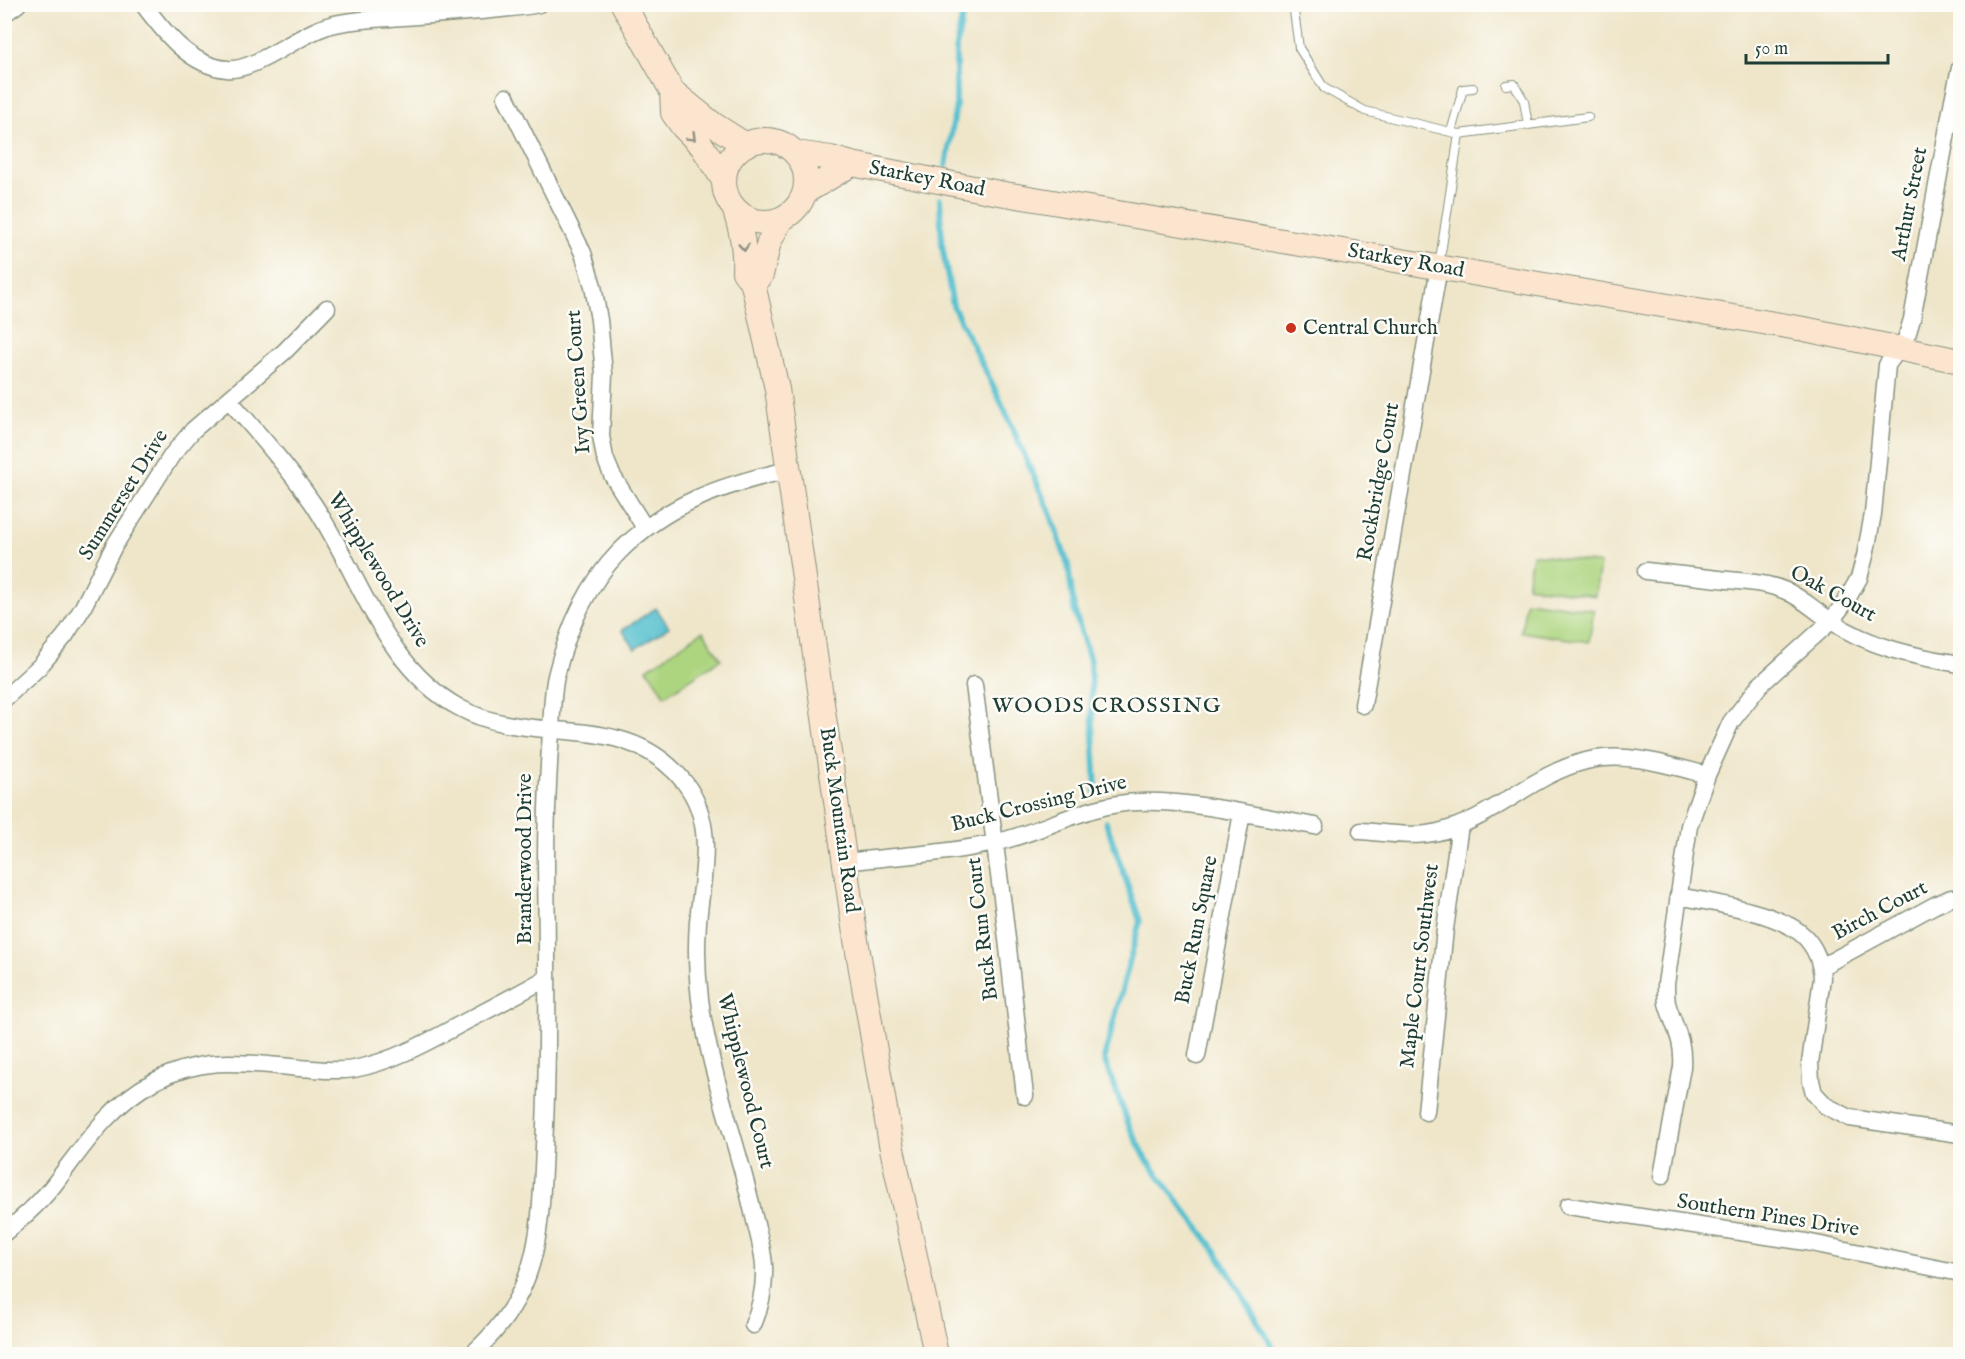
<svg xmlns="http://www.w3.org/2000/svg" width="1965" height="1359" viewBox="0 0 1965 1359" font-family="'IM FELL English',serif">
	<rect width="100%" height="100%" fill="#fdfcf7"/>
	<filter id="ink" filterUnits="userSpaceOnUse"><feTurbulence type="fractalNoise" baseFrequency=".0167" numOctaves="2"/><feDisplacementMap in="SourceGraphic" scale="12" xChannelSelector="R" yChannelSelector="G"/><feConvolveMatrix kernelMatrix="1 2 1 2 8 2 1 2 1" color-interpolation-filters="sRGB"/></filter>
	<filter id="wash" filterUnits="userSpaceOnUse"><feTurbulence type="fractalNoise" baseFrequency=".008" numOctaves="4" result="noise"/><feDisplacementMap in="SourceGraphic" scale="24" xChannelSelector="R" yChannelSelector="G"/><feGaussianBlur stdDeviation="1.35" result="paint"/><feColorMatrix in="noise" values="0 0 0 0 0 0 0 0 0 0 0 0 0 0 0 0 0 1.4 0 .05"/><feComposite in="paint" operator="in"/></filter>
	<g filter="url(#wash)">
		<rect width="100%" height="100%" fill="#efe6ca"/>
		<path fill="#add580" stroke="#66895a" stroke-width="1.5" d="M 1532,554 L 1600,564 L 1595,596 L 1527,586 Z
			M 1526,601 L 1594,610 L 1589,642 L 1521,632 Z
			M 703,631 L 721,659 L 665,696 L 647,669 Z"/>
		<path fill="#54c0cf" stroke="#3a7e82" stroke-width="1.5" d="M 656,608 L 669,627 L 635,649 L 622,630 Z"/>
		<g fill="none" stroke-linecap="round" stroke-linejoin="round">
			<path stroke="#54c0cf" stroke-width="6" d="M 946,166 L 956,105 L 956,47 L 965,4
				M 940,199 L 942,245 L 953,306 L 1001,402 L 1051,515 L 1068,565 L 1074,609 L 1090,661 L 1096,792
				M 1106,822 L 1140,921 L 1104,1059 L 1130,1128 L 1147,1160 L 1216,1251 L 1277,1354"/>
		</g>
	</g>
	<g filter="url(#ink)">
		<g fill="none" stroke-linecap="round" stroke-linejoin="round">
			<defs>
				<path id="service" d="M 1293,4 L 1299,48 L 1324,88 L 1365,111 L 1459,134
					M 1506,85 L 1514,84 L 1524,101 L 1528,125
					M 1451,132 L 1463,89 L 1473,88
					M 1439,266 L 1459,134 L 1588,117"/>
				<path id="minor" d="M 143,4 C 164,32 190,66 227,69 C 255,72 299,33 331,25 C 354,19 379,19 403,17 C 448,13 494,12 539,4
					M 4,14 L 18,4
					M 506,97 L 583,253 L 593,286 L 599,320 L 604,374 L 601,436 L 605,458 L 612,475 L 645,528
					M 229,400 C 258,433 287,466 312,502 C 359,571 382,666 460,708 C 533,748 626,707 685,783 C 717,825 702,875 698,922 C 696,948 697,974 700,999 C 709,1071 736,1138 752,1208 C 756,1227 763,1247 764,1266 C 765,1287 761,1306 753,1325
					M 1646,571 C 1673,574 1701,577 1728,580 C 1748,582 1768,583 1786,591 C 1804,599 1815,611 1831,621 C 1869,647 1916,657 1960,664
					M 974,685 L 1004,913 L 1025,1096
					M 4,699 L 40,666 L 65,636 L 82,609 L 114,546 L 172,455 L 193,430 L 285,351 L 327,308
					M 1363,705 L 1439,267
					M 1361,831 C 1387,833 1413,838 1438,832 C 1492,820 1532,774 1586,761 C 1627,751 1667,765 1707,775
					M 845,862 C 894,856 946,854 994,843 C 1043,832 1088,803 1139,802 C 1194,800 1260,817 1315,826
					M 1678,896 C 1713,903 1779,912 1804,936 C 1815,947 1821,963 1822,978 L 1810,1063 L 1811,1081 L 1814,1093 L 1826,1106 L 1850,1118 L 1960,1134
					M 1821,967 L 1935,905 L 1951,898 L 1960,898
					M 1197,1056 L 1242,813
					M 1426,1112 L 1445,929 L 1460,825
					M 1662,1176 L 1682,1067 C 1684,1039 1674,1028 1667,1003 C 1666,997 1666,990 1666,984 L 1689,826 L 1707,775 L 1731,722 L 1760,685 L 1831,621 L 1846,601 L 1859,578 L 1865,556 L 1873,514 L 1887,365 L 1906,339 L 1912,319 L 1953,100 L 1960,68
					M 1568,1206 L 1806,1242 L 1960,1273
					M 4,1233 C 23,1218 41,1202 56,1182 C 84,1145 111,1104 153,1082 C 204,1055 245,1063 300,1068 C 317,1069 336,1072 354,1069 C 391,1062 426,1043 459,1025 C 488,1010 518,994 547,978
					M 472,1354 C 541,1293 540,1232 544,1147 C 549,1052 547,957 546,862 C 546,818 548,776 551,732 C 552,714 552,694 556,676 C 567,631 586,586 619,552 C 667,503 723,485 788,470"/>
				<path id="secondary" d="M 623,4 L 672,91 L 714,125 L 744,144
					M 672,91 L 673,113 L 683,127 L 702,146 L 723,179
					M724 181a41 41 0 1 1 82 0a41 41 0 1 1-82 0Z
					M 796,153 L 831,158 L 852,164 L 999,193 L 1804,329 L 1960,361
					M 805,192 L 852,164
					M 734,208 C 742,232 745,247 744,272 L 753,284 L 777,389 L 855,934 L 891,1144 L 936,1354
					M 753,284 L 761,275 L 769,242 L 781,219"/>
			</defs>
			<use href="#service" stroke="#87927f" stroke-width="10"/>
			<use href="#minor" stroke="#87927f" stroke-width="19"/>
			<use href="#secondary" stroke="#87927f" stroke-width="26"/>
			<use href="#service" stroke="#fff" stroke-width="8"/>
			<use href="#minor" stroke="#fff" stroke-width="16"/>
			<use href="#secondary" stroke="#fce5cf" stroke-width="24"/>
		</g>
		<defs><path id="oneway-chevron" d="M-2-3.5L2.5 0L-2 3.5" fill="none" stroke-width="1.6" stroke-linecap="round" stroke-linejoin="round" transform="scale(1.5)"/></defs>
		<g stroke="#8e9182">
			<use href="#oneway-chevron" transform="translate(692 137) rotate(45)"/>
			<use href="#oneway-chevron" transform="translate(744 247) rotate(86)"/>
		</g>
	</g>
	<circle fill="#c8321e" stroke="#fdfcf7" stroke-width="2" cx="1291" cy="328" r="6"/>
	<g text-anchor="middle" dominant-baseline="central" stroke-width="5" stroke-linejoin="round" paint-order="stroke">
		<g font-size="21" fill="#1f3d34" stroke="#fdfcf7">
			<text transform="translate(927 179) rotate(11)">Starkey Road</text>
			<text transform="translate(1910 204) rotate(-79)">Arthur Street</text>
			<text transform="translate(1406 261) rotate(10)">Starkey Road</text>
			<text transform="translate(579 382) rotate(-94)">Ivy Green Court</text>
			<text transform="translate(1379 482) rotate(-80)">Rockbridge Court</text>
			<text transform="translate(124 495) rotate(-58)">Summerset Drive</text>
			<text transform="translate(378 570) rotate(59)">Whipplewood Drive</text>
			<text transform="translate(1833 594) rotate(29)">Oak Court</text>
			<text transform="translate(1039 804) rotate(-14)">Buck Crossing Drive</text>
			<text transform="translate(839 820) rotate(82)">Buck Mountain Road</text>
			<text transform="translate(525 859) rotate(-90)">Branderwood Drive</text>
			<text transform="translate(1880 911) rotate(-28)">Birch Court</text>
			<text transform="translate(983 929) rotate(-97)">Buck Run Court</text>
			<text transform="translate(1197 930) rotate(-79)">Buck Run Square</text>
			<text transform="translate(1420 966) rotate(-83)">Maple Court Southwest</text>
			<text transform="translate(745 1081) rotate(76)">Whipplewood Court</text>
			<text transform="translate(1768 1216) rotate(9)">Southern Pines Drive</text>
		</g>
		<g font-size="21" fill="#1f3d34" stroke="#fdfcf7" text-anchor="start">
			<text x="1303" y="328">Central Church</text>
		</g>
		<g font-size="22" letter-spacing="1.5" fill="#1f3d34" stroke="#fdfcf7">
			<text x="1107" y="706">WOODS CROSSING</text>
		</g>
	</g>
	<rect width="1965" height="1359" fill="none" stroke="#fdfcf7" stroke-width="24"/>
	<path d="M1746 54v9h142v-9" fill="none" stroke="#1f3d34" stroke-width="3"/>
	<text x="1755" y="54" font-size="18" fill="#1f3d34" stroke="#fdfcf7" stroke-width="4.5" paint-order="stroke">50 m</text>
</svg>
